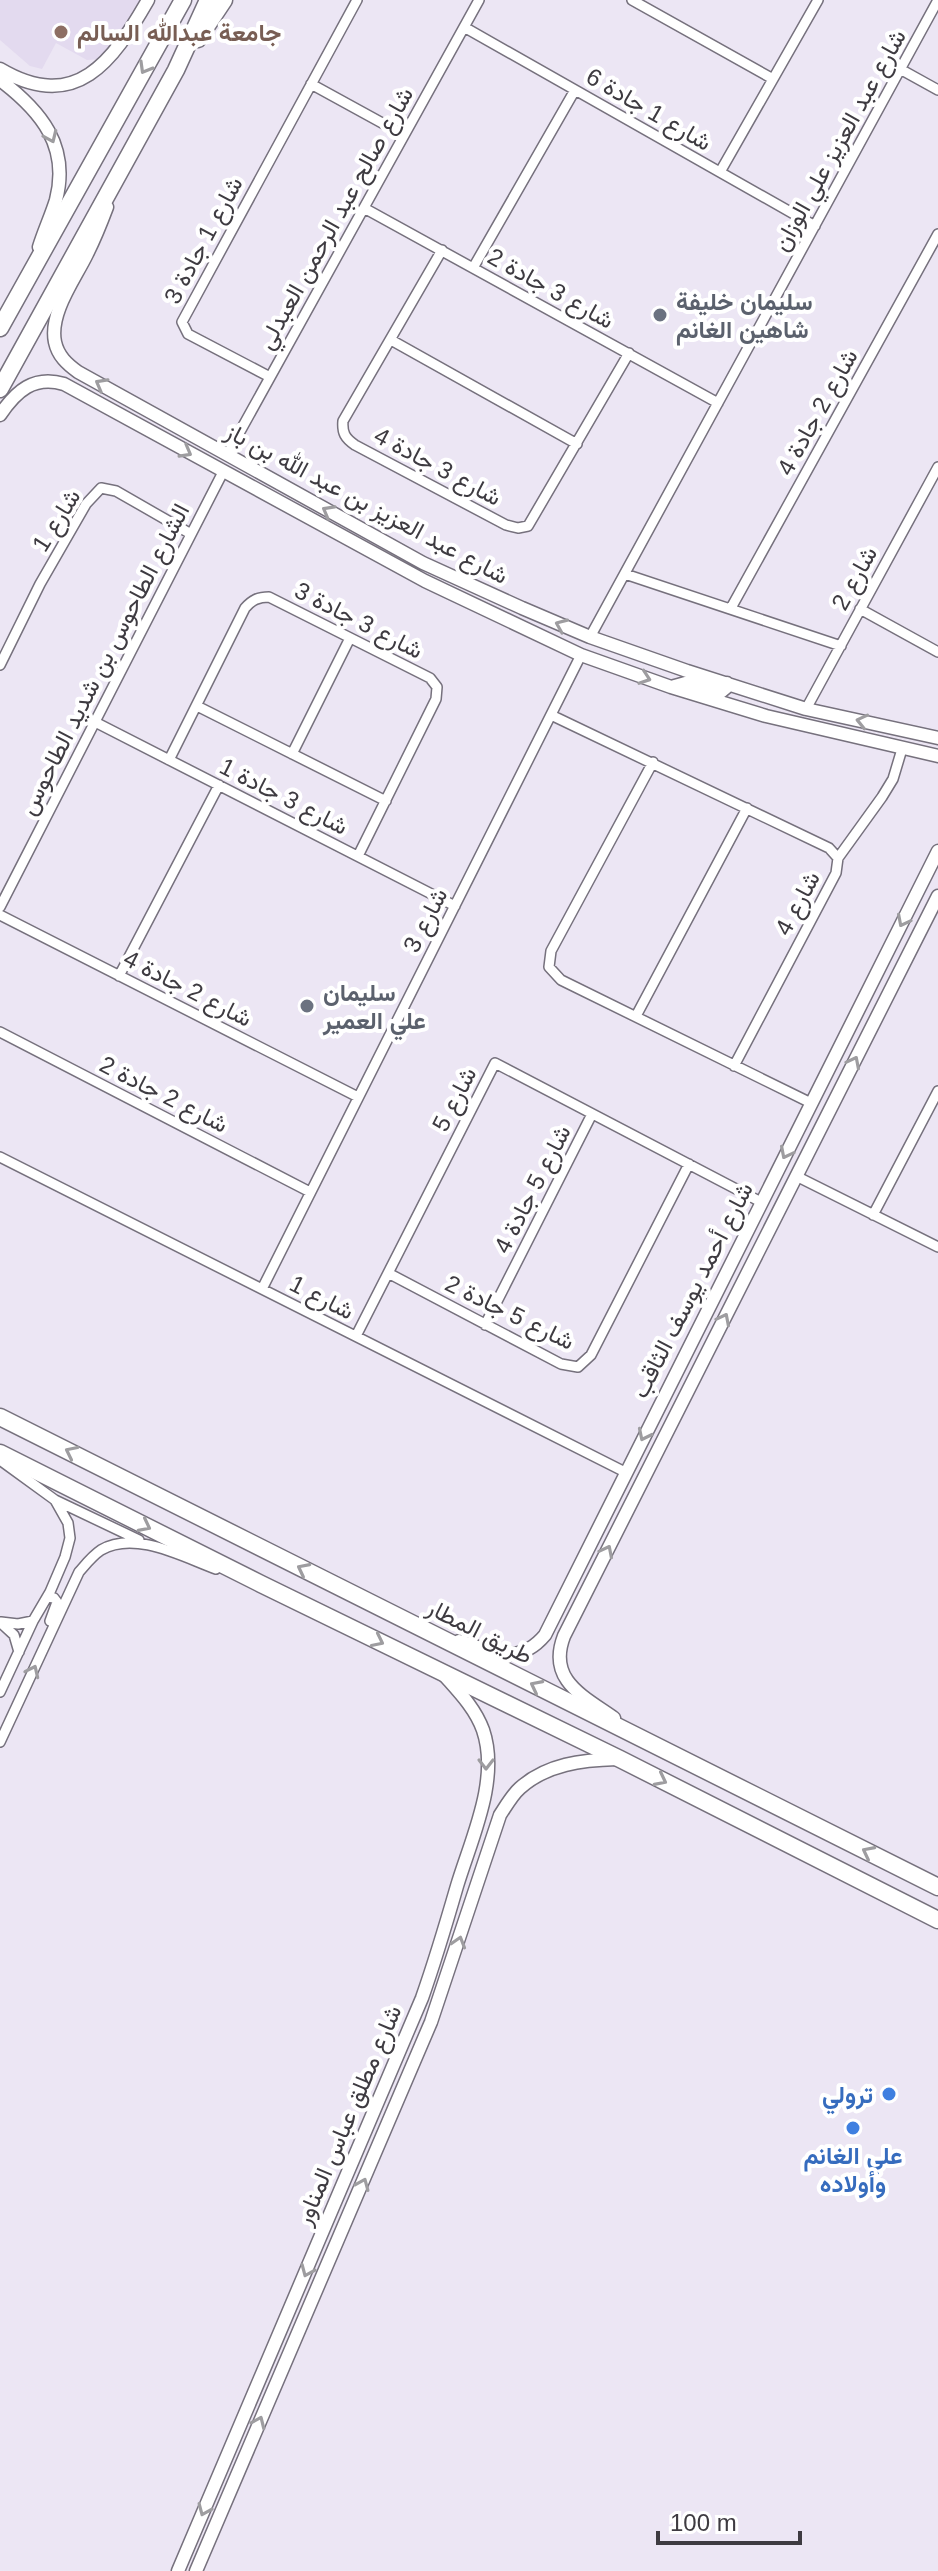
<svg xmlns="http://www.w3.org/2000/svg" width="938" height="2571" viewBox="0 0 938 2571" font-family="Arial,Vazirmatn,sans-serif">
	<rect width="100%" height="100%" fill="#ece6f4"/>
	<path fill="#e3daef" d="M 0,0 L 142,0 L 128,24 L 100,59 L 87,60 L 56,43 L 42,69 L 30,66 L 0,40 Z"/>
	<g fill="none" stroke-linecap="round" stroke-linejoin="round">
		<defs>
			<path id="street" d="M 632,0 L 773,79
				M 464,27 L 815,226
				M 900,69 L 938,90
				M 311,84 L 404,135
				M 720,172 L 818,0
				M 364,208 L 718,403
				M 442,250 L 343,421 C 342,433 345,438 355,445 L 506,525 L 518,528 L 528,526 L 629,353
				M 473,268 L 575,90
				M 391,340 L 577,444
				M 270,377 L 188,334 L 182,322 L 357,0
				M 227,455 L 479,0
				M 625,574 L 841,646
				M 731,608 L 938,234
				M 860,609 L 938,652
				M 590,637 L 938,0
				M 0,665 L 40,584 L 86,504 L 101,488 L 116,491 L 191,534
				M 197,706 L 386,801
				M 806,709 L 938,467
				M 551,715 L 829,848 L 838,858 L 836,873 L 734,1066
				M 95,722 L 455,906
				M 292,754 L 350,638
				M 169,760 L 245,608 C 252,600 258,597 269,597 L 430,678 L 437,687 L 436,699 L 358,856
				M 653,762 L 551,951 L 549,967 L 561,980 L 811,1103
				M 838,858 L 882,797 L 893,779 L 902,749
				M 0,907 L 223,472
				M 0,915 L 358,1097
				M 119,976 L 219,785
				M 636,1016 L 747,808
				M 0,1032 L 310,1192
				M 0,1157 L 625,1472
				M 796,1176 L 938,1247
				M 873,1215 L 938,1091
				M 388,1273 L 561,1364 L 578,1367 L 591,1355 L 689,1164
				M 262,1289 L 581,655
				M 485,1325 L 592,1114
				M 356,1336 L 495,1063 L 761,1202
				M 0,1460 L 55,1500 L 68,1523 L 70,1538 L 65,1557 L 50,1592 L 33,1621 L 0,1692
				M 55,1500 L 139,1540
				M 47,1597 L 54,1598 L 57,1602 L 50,1621
				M 0,1622 L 14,1635 L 19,1652
				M 1,1622 L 18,1624 L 33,1621
				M 0,1742 L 79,1572 C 86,1564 92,1556 101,1550 C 135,1530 183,1557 216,1569"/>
			<path id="secondary" d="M 0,69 C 76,114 113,61 148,0
				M 0,80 C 41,111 70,146 56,200 C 51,216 44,231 39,247
				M 107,207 C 101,223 95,238 87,254 C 75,279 49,313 55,342 C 58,356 67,364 78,372 L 423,563 L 522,608 L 590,637 L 687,671 L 806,709 L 938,738
				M 0,415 C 16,391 34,375 64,384 L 425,581 L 581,655 L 671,687 L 766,716 L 938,756
				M 671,687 L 689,682 L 721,692 L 727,687 L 727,683
				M 459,1641 C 493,1651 518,1667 545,1635 L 938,851
				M 614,1718 C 583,1696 547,1680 564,1636 L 938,896
				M 178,2571 L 422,1998 C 435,1961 446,1924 457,1886 C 471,1839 500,1780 483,1730 C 475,1708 459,1692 444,1675
				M 196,2571 L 431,2022 L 500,1815 C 506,1806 512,1795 520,1788 C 547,1764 582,1760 617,1759"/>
			<path id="highway" d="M 198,39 L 224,0
				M 0,328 L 183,0
				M 0,389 L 176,70 L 208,0
				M 0,1417 L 938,1887
				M 0,1453 L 261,1584 L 620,1759 L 938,1920"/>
		</defs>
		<use href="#street" stroke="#76717d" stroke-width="12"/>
		<use href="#secondary" stroke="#76717d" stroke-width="15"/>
		<use href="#highway" stroke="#76717d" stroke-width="19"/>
		<use href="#street" stroke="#fff" stroke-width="9"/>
		<use href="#secondary" stroke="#fff" stroke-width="12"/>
		<use href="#highway" stroke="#fff" stroke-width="16"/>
	</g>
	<defs><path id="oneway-chevron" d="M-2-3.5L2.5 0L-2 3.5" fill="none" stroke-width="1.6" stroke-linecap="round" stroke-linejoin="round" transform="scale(2)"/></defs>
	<g stroke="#9e9da0">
		<use href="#oneway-chevron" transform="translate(145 68) rotate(120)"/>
		<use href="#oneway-chevron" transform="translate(51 137) rotate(66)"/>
		<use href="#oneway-chevron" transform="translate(101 384) rotate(-151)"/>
		<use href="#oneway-chevron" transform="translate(186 452) rotate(29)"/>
		<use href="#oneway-chevron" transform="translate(328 511) rotate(-151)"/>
		<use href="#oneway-chevron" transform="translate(561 625) rotate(-157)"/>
		<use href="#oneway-chevron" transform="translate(645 678) rotate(19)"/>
		<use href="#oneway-chevron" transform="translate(862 721) rotate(-167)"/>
		<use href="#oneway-chevron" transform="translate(903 921) rotate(117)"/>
		<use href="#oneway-chevron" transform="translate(854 1062) rotate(-63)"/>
		<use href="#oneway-chevron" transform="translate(786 1153) rotate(117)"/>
		<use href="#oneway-chevron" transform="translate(724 1319) rotate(-63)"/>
		<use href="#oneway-chevron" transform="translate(644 1435) rotate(116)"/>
		<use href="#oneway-chevron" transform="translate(71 1452) rotate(-154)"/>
		<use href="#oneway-chevron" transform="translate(145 1526) rotate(27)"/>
		<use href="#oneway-chevron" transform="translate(607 1551) rotate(-63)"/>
		<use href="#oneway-chevron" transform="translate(303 1569) rotate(-153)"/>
		<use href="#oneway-chevron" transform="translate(378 1641) rotate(26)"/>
		<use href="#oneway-chevron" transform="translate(33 1671) rotate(-65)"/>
		<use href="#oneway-chevron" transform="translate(536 1686) rotate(-153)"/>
		<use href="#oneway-chevron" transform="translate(486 1764) rotate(90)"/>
		<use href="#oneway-chevron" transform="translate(661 1780) rotate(27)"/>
		<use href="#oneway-chevron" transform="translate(868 1852) rotate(-153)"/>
		<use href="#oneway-chevron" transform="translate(459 1942) rotate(-73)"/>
		<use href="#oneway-chevron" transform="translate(363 2184) rotate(-67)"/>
		<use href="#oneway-chevron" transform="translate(307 2271) rotate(113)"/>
		<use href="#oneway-chevron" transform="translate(259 2422) rotate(-66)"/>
		<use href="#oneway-chevron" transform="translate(204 2510) rotate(113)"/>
	</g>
	<circle fill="#8d6e63" stroke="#fff" stroke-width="3" cx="61" cy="32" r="8"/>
	<g fill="#6b7280" stroke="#fff" stroke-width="3">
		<circle cx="660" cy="315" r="8"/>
		<circle cx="307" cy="1006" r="8"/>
	</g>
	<g fill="#3f7fe0" stroke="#fff" stroke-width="3">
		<circle cx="889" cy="2094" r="8"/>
		<circle cx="853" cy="2128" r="8"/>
	</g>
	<g text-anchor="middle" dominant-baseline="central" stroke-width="8" stroke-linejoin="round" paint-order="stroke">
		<g font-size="24" font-weight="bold" fill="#785e54" stroke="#fff" text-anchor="start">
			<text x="77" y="32">جامعة عبدالله السالم</text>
		</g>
		<g font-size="24" fill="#3e3b41" stroke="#fff">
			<text transform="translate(649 109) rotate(30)">شارع 1 جادة 6</text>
			<text transform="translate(839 140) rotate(-61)">شارع عبد العزيز علي الوزان</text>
			<text transform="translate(335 218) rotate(-61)">شارع صالح عبد الرحمن العبدلي</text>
			<text transform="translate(203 240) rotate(-62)">شارع 1 جادة 3</text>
			<text transform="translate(551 288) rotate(29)">شارع 3 جادة 2</text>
			<text transform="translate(817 412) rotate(-61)">شارع 2 جادة 4</text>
			<text transform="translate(438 466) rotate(28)">شارع 3 جادة 4</text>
			<text transform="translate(367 503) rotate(28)">شارع عبد العزيز بن عبد الله بن باز</text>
			<text transform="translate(56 520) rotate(-58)">شارع 1</text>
			<text transform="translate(854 578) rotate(-61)">شارع 2</text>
			<text transform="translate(359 620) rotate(27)">شارع 3 جادة 3</text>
			<text transform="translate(104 659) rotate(-63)">الشارع الطاحوس بن شديد الطاحوس</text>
			<text transform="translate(284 796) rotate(27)">شارع 3 جادة 1</text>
			<text transform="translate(797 903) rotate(-62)">شارع 4</text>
			<text transform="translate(425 920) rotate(-63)">شارع 3</text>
			<text transform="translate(188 988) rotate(27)">شارع 2 جادة 4</text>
			<text transform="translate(164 1094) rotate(27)">شارع 2 جادة 2</text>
			<text transform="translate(454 1099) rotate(-63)">شارع 5</text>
			<text transform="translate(532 1189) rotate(-63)">شارع 5 جادة 4</text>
			<text transform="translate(692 1290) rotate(-63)">شارع أحمد يوسف الثاقب</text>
			<text transform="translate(322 1297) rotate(27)">شارع 1</text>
			<text transform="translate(510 1312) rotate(26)">شارع 5 جادة 2</text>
			<text transform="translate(480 1631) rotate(27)">طريق المطار</text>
			<text transform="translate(348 2115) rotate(-67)">شارع مطلق عباس المناور</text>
		</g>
		<g font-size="24" font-weight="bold" fill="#5b616d" stroke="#fff" text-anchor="start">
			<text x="676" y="301">سليمان خليفة<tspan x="676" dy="28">شاهين الغانم</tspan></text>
			<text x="323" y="992">سليمان<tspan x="323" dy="28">علي العمير</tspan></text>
		</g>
		<g font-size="24" font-weight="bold" fill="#366cbe" stroke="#fff" text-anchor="end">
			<text x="873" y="2094">ترولي</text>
			<text x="853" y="2155" text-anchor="middle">علي الغانم<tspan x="853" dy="28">وأولاده</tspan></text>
		</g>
	</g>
	<path d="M658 2531v12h142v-12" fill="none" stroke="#3e3b41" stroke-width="4"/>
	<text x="670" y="2531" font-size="24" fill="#3e3b41" stroke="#ffffff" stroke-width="6" paint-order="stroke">100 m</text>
</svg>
